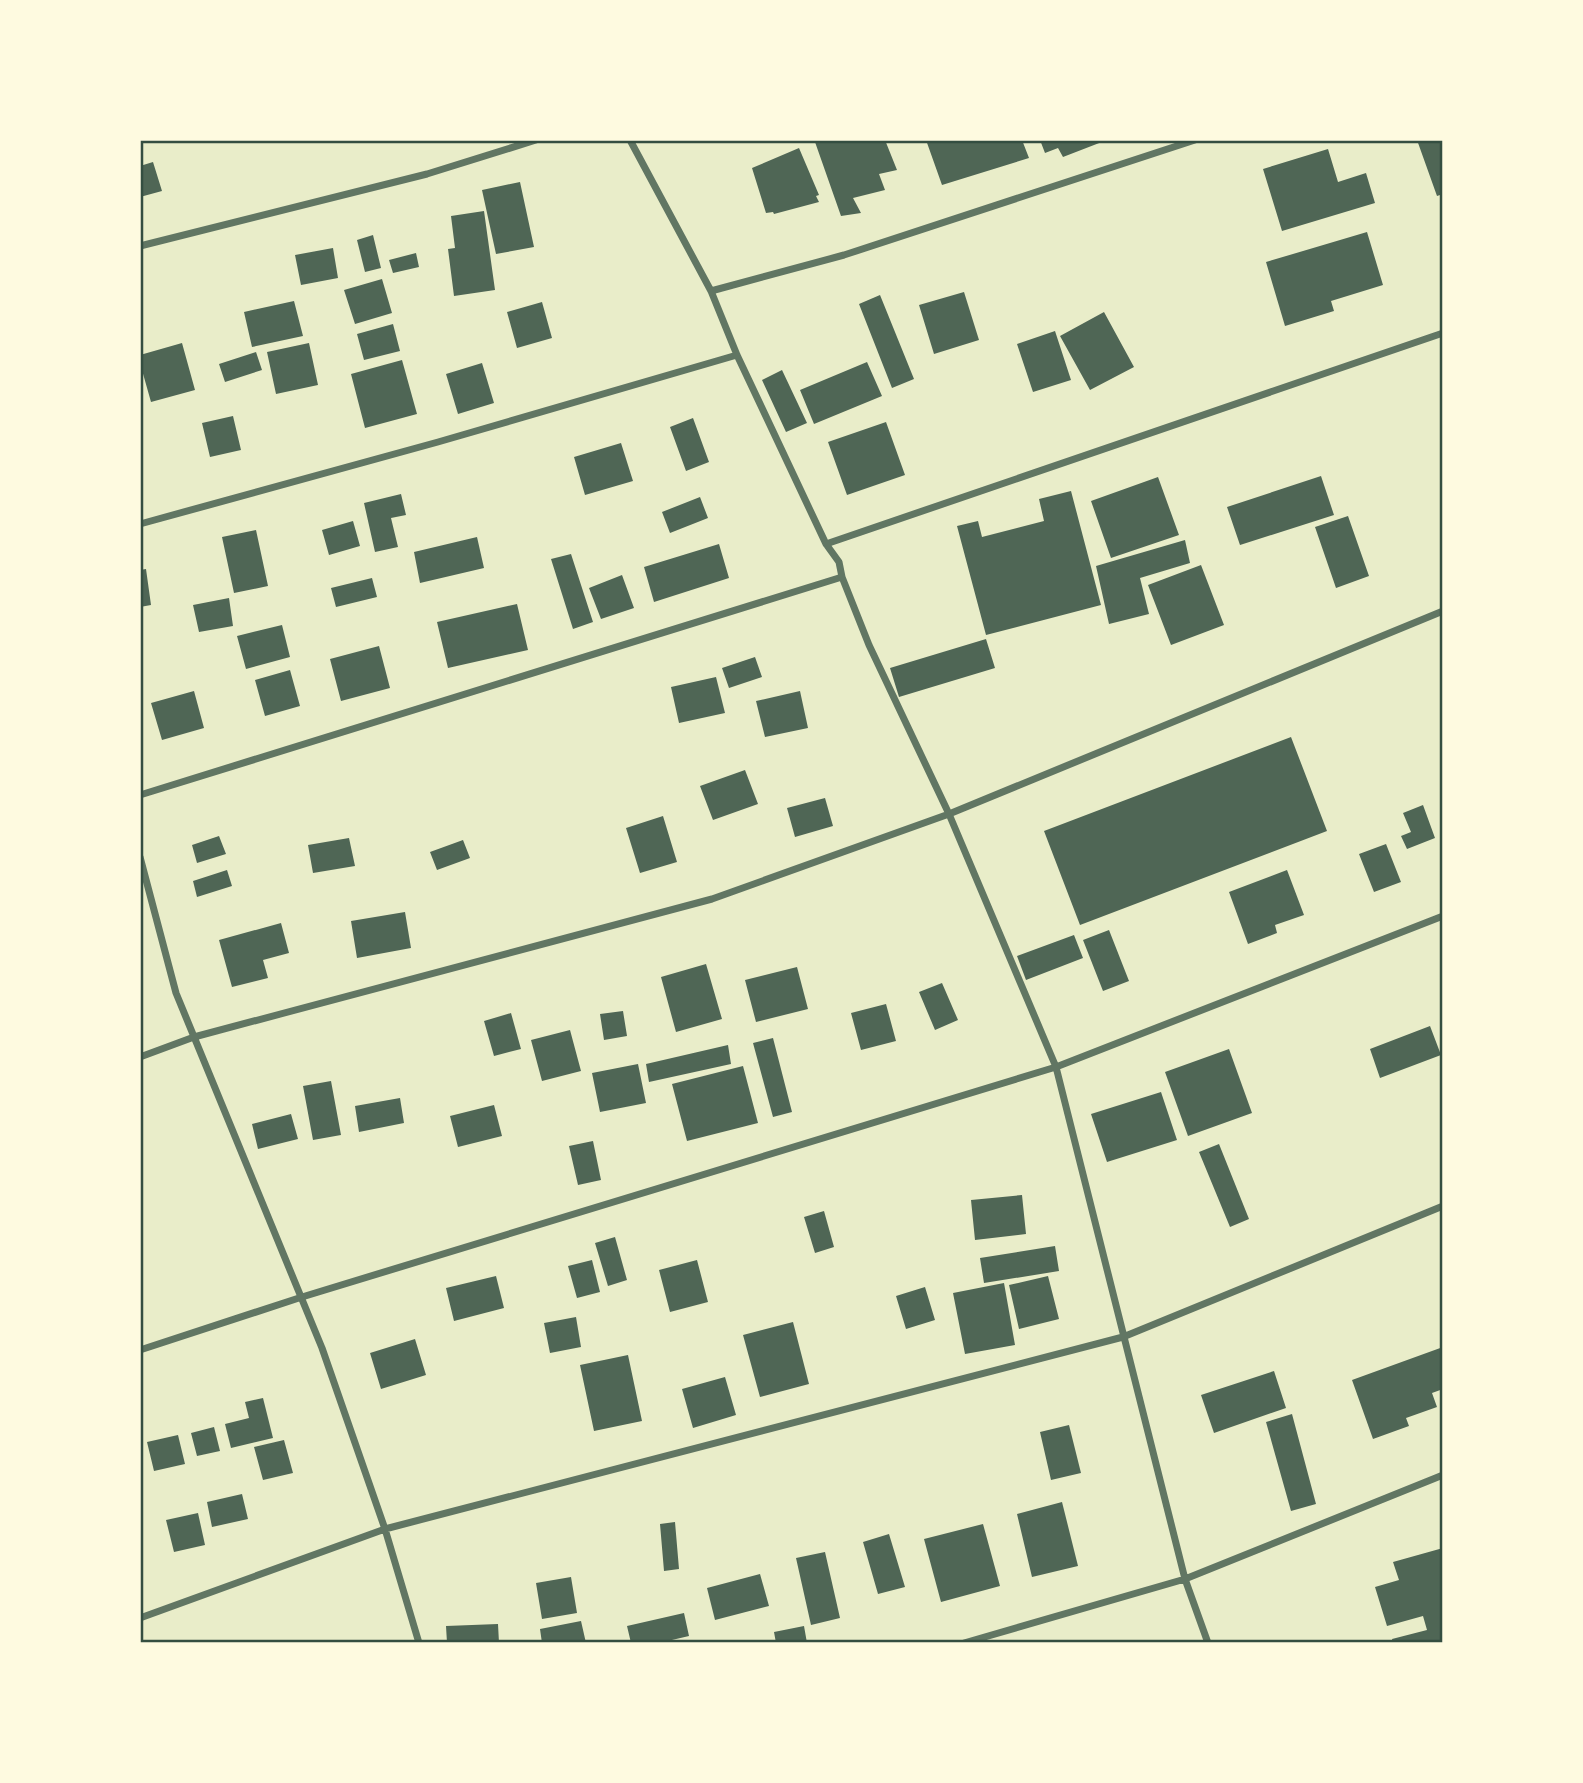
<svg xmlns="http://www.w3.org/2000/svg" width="1583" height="1783" viewBox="0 0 1583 1783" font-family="Overpass,sans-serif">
	<rect width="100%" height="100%" fill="#e9edc9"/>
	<path fill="#4f6655" d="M 819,140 L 885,140 L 897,170 L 879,174 L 885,190 L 853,198 L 861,213 L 841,216 L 815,142 Z
		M 926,140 L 1022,140 L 1029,158 L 942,185 Z
		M 1040,140 L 1107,140 L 1063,157 L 1058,148 L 1045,153 Z
		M 1417,140 L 1443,140 L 1443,194 L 1437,196 Z
		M 799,148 L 819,195 L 816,196 L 819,202 L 774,214 L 773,212 L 766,213 L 752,168 Z
		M 1328,149 L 1338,182 L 1366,173 L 1375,203 L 1282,231 L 1263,169 Z
		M 153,162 L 162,191 L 140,197 L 140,166 Z
		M 520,182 L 534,247 L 496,254 L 482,190 Z
		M 484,211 L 495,290 L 454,296 L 448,249 L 455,248 L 451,216 Z
		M 1367,232 L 1383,285 L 1331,301 L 1334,311 L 1285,326 L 1266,262 Z
		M 373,235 L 381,268 L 365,272 L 357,240 Z
		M 333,248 L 338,278 L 301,285 L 295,255 Z
		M 416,253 L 419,267 L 393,273 L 389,260 Z
		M 382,279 L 392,313 L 355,324 L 344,290 Z
		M 964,292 L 979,340 L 934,354 L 919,305 Z
		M 880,295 L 914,379 L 892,388 L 859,304 Z
		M 294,301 L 303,336 L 252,347 L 244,312 Z
		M 542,302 L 552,338 L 517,348 L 507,312 Z
		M 1104,312 L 1134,367 L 1090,390 L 1060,336 Z
		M 393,324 L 400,351 L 364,360 L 357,334 Z
		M 1055,331 L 1071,380 L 1033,392 L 1017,344 Z
		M 182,343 L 195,390 L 151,402 L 140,363 L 140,355 Z
		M 309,343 L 318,385 L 276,394 L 267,352 Z
		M 256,352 L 262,370 L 225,382 L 219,364 Z
		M 402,360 L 417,414 L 365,428 L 351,374 Z
		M 867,362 L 882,396 L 814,424 L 800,390 Z
		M 482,363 L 494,403 L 458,414 L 446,374 Z
		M 782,370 L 807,423 L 786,432 L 762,380 Z
		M 233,416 L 241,450 L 210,457 L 202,423 Z
		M 693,418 L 709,462 L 686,471 L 670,427 Z
		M 886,422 L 905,475 L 847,495 L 828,442 Z
		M 621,443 L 633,481 L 585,495 L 574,457 Z
		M 1321,476 L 1334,515 L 1240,545 L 1227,507 Z
		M 1158,477 L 1179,535 L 1111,558 L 1091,501 Z
		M 1071,491 L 1101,605 L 986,635 L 957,526 L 978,521 L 982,537 L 1044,521 L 1039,499 Z
		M 401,494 L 406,515 L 391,518 L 398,547 L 375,552 L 364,503 Z
		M 700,497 L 708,518 L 670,533 L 662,512 Z
		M 1348,516 L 1369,576 L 1336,588 L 1315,527 Z
		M 353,521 L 360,546 L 329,555 L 322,530 Z
		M 256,530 L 268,586 L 234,593 L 222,537 Z
		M 477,537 L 484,568 L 420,583 L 414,552 Z
		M 1185,540 L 1190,563 L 1140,578 L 1149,614 L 1109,624 L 1096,566 Z
		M 719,544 L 729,578 L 654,602 L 644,567 Z
		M 571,554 L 593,622 L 573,629 L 551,559 Z
		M 1201,565 L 1224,625 L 1171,645 L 1148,585 Z
		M 146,569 L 151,605 L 140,607 L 140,570 Z
		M 622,575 L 634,608 L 601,619 L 589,588 Z
		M 372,578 L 377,597 L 336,607 L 331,588 Z
		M 229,598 L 233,626 L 199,632 L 193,605 Z
		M 517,604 L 528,650 L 448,668 L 437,622 Z
		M 282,625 L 290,657 L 246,669 L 237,636 Z
		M 986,639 L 995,668 L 899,697 L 890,668 Z
		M 379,646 L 390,688 L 341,701 L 330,659 Z
		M 755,657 L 762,677 L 729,688 L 722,668 Z
		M 290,670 L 300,706 L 265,716 L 255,680 Z
		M 716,677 L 725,713 L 679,723 L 671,687 Z
		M 194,691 L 204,728 L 162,740 L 151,703 Z
		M 800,691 L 808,728 L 765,737 L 756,701 Z
		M 1291,737 L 1327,831 L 1080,925 L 1044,831 Z
		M 745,770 L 758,804 L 713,820 L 700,786 Z
		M 825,798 L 833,826 L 795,837 L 787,808 Z
		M 1423,805 L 1435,838 L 1407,849 L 1401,836 L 1411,832 L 1403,813 Z
		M 663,816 L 677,862 L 640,873 L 626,828 Z
		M 219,836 L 226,854 L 197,863 L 192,845 Z
		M 349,838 L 355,866 L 313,873 L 308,845 Z
		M 463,840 L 470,858 L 437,870 L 430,852 Z
		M 1386,844 L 1401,882 L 1374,892 L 1359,854 Z
		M 227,870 L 232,886 L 197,897 L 193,881 Z
		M 1287,870 L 1304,915 L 1275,925 L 1277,933 L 1248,944 L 1229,892 Z
		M 405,912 L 411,948 L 357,958 L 351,921 Z
		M 281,923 L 289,953 L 263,960 L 268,978 L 232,987 L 219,940 Z
		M 1109,930 L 1129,981 L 1103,991 L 1083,940 Z
		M 1074,935 L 1083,958 L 1026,980 L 1017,956 Z
		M 706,964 L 722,1019 L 676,1032 L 661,977 Z
		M 797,967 L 808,1009 L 756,1022 L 745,980 Z
		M 942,983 L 958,1020 L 935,1030 L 919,992 Z
		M 886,1004 L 896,1041 L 861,1050 L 851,1013 Z
		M 623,1011 L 627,1036 L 604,1040 L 600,1014 Z
		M 511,1013 L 521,1049 L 494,1056 L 484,1021 Z
		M 1430,1026 L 1441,1055 L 1380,1078 L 1370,1049 Z
		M 570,1030 L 581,1071 L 542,1081 L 531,1040 Z
		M 773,1038 L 792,1112 L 773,1117 L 753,1043 Z
		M 728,1045 L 731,1064 L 649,1082 L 646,1064 Z
		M 1229,1049 L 1252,1113 L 1188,1136 L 1165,1072 Z
		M 638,1064 L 646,1103 L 600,1112 L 592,1073 Z
		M 743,1066 L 758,1123 L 687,1141 L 672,1084 Z
		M 331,1081 L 341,1135 L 313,1140 L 303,1086 Z
		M 1161,1092 L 1177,1140 L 1107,1162 L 1091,1114 Z
		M 400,1098 L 404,1123 L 359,1132 L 355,1106 Z
		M 494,1105 L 502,1136 L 458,1147 L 450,1116 Z
		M 291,1114 L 298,1139 L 258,1149 L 252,1124 Z
		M 593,1141 L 601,1180 L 578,1185 L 569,1146 Z
		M 1219,1144 L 1249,1219 L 1230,1227 L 1199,1152 Z
		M 1022,1195 L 1026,1234 L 975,1240 L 971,1200 Z
		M 824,1211 L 834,1247 L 815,1253 L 804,1217 Z
		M 615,1237 L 627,1280 L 608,1286 L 595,1243 Z
		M 1055,1246 L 1059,1271 L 984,1283 L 980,1258 Z
		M 592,1260 L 600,1292 L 577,1298 L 568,1266 Z
		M 697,1260 L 708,1302 L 670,1312 L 659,1270 Z
		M 496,1276 L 504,1308 L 454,1321 L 446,1288 Z
		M 1048,1276 L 1059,1319 L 1019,1329 L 1009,1285 Z
		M 1004,1283 L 1015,1345 L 965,1354 L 953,1293 Z
		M 925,1287 L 935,1320 L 906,1329 L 896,1296 Z
		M 576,1317 L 581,1347 L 550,1353 L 544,1323 Z
		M 793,1322 L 809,1384 L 760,1397 L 743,1335 Z
		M 415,1339 L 426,1375 L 381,1389 L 370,1353 Z
		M 1443,1347 L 1443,1389 L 1432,1393 L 1437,1407 L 1406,1418 L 1409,1426 L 1373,1439 L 1352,1380 Z
		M 628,1355 L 642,1421 L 594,1431 L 580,1365 Z
		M 1274,1371 L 1286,1408 L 1214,1433 L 1201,1395 Z
		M 725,1377 L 736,1415 L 693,1428 L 682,1389 Z
		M 263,1398 L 273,1438 L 231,1448 L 225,1424 L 249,1418 L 245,1402 Z
		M 1292,1414 L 1316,1504 L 1291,1511 L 1266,1422 Z
		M 1069,1425 L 1081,1473 L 1051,1480 L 1040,1432 Z
		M 214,1427 L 220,1451 L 197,1456 L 191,1433 Z
		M 178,1435 L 185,1464 L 154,1471 L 147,1442 Z
		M 284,1440 L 293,1473 L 263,1480 L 254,1447 Z
		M 242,1494 L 248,1519 L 212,1527 L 207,1502 Z
		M 1062,1502 L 1078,1566 L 1032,1577 L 1017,1514 Z
		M 198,1513 L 205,1545 L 174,1552 L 166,1520 Z
		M 675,1522 L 679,1569 L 664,1571 L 660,1524 Z
		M 983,1524 L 1000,1586 L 941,1602 L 924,1539 Z
		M 889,1534 L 905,1587 L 878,1594 L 863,1542 Z
		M 1443,1548 L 1443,1643 L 1393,1643 L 1392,1639 L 1427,1630 L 1423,1616 L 1387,1626 L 1375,1587 L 1399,1580 L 1393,1562 Z
		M 825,1552 L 840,1618 L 811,1625 L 796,1558 Z
		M 760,1574 L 769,1606 L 715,1620 L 707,1588 Z
		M 571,1577 L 577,1613 L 542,1619 L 536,1583 Z
		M 684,1613 L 689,1636 L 659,1643 L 631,1643 L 627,1626 Z
		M 581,1621 L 586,1643 L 542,1643 L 540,1629 Z
		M 498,1624 L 499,1643 L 447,1643 L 446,1626 Z
		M 804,1626 L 807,1643 L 776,1643 L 774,1632 Z"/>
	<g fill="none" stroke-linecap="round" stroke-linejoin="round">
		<path stroke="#617663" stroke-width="7" d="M 630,140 L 711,291 L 737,355 L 826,544 L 839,562 L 842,577 L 869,645 L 949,814 L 1056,1067 L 1185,1579 L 1208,1643
			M 140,246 L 427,174 L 536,140
			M 711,291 L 844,255 L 1195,140
			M 140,524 L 438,442 L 737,355
			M 826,544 L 1443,333
			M 140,795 L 842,577
			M 140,857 L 176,993 L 322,1348 L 385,1529 L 419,1643
			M 140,1057 L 194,1037 L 712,899 L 949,814 L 1443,611
			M 140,1350 L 302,1297 L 1056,1067 L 1443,916
			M 140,1618 L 385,1529 L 1123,1337 L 1443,1206
			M 964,1643 L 1185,1579 L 1443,1475"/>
	</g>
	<rect width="1583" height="1783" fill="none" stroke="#fefae0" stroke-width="284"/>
	<rect x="142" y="142" width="1299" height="1499" fill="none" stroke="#344e41" stroke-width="2.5"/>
</svg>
